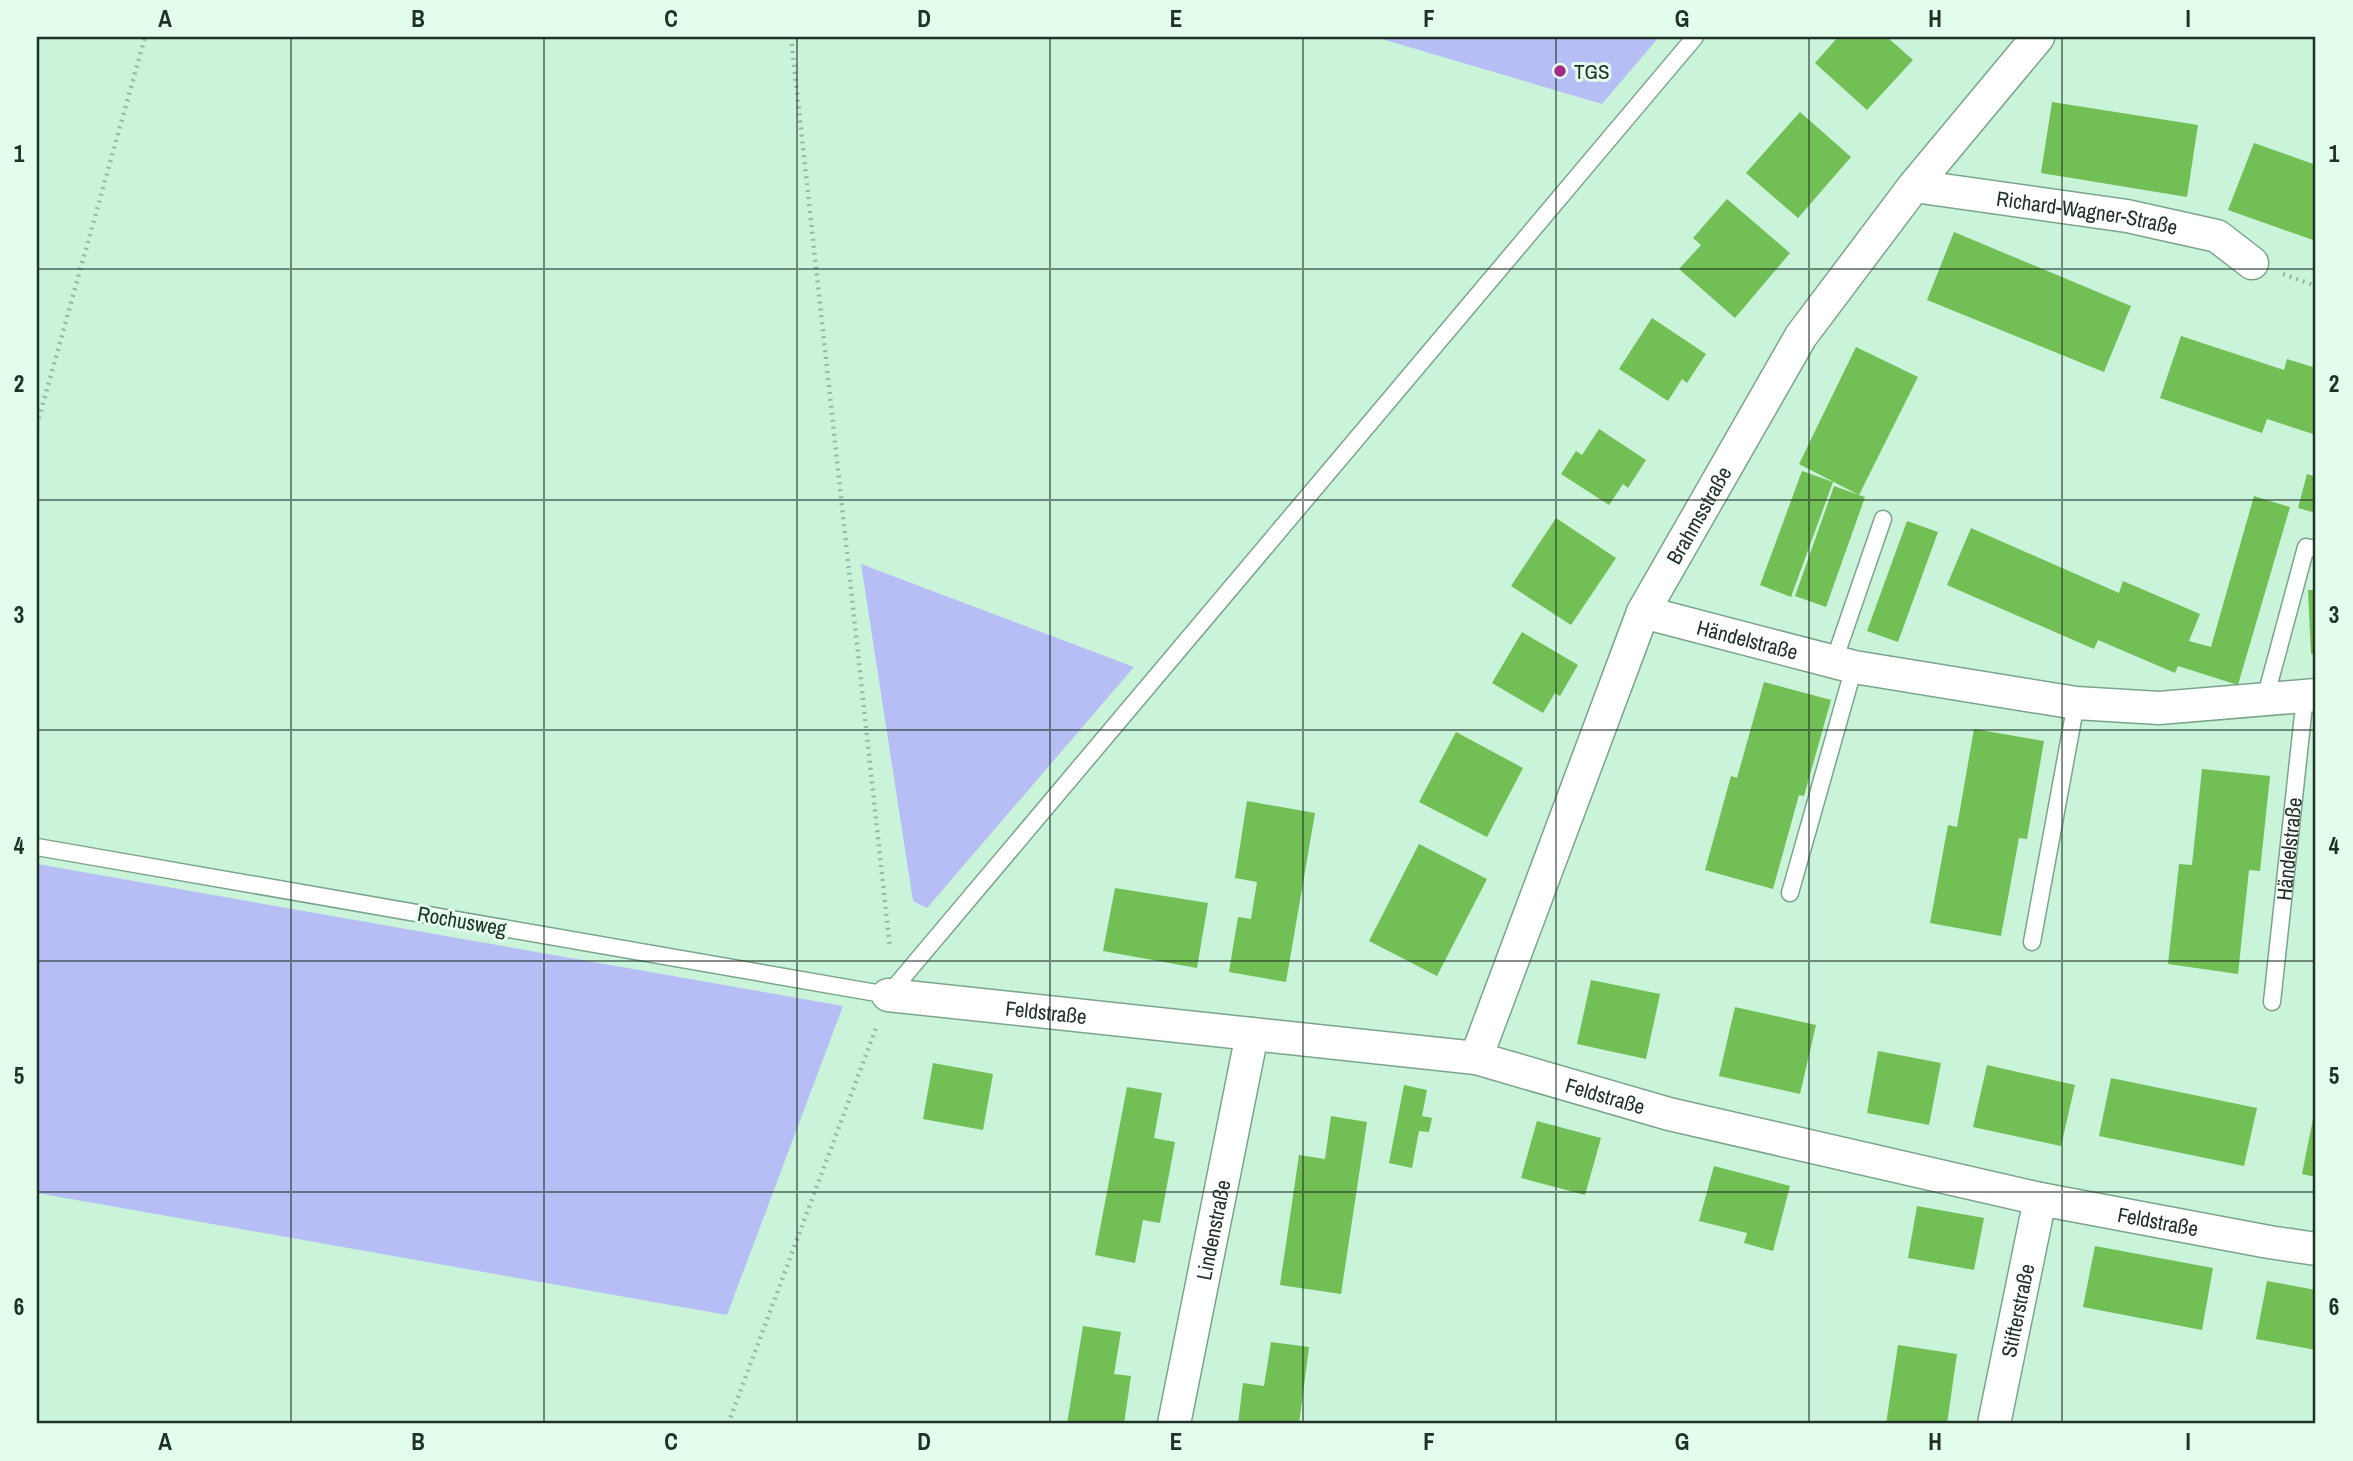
<svg xmlns="http://www.w3.org/2000/svg" width="2353" height="1461" viewBox="0 0 2353 1461" font-family="'Archivo Narrow',sans-serif">
	<rect width="100%" height="100%" fill="#c9f4da"/>
	<path fill="#b6bef5" d="M 1375,37 L 1659,37 L 1602,104 Z
		M 861,564 L 1134,667 L 927,908 L 913,901 Z
		M 37,864 L 843,1006 L 727,1315 L 37,1193 Z"/>
	<path fill="#71bf55" d="M 1838,37 L 1887,37 L 1913,60 L 1867,110 L 1815,63 Z
		M 2052,102 L 2198,125 L 2187,197 L 2041,173 Z
		M 1800,112 L 1851,157 L 1798,218 L 1746,173 Z
		M 2254,143 L 2316,165 L 2316,241 L 2228,210 Z
		M 1727,199 L 1790,253 L 1735,318 L 1679,269 L 1701,245 L 1693,238 Z
		M 1954,232 L 2131,306 L 2104,372 L 1927,300 Z
		M 1652,318 L 1706,354 L 1687,383 L 1682,379 L 1668,401 L 1619,369 Z
		M 2181,336 L 2284,370 L 2287,359 L 2316,368 L 2316,435 L 2267,419 L 2262,433 L 2160,398 Z
		M 1856,347 L 1918,377 L 1859,495 L 1865,497 L 1826,607 L 1795,596 L 1834,486 L 1859,495 L 1799,464 Z
		M 1599,429 L 1646,460 L 1628,488 L 1623,484 L 1609,505 L 1561,474 L 1576,451 L 1582,455 Z
		M 1802,471 L 1833,482 L 1791,597 L 1760,585 Z
		M 2307,474 L 2316,477 L 2316,513 L 2298,508 Z
		M 2254,496 L 2290,507 L 2238,685 L 2178,666 L 2175,673 L 2098,640 L 2094,649 L 1947,585 L 1971,528 L 2119,593 L 2123,581 L 2200,614 L 2189,641 L 2211,647 Z
		M 1556,518 L 1616,558 L 1571,625 L 1511,586 Z
		M 1907,521 L 1938,532 L 1898,642 L 1867,631 Z
		M 2308,590 L 2316,590 L 2316,654 L 2311,654 Z
		M 1522,632 L 1578,665 L 1560,696 L 1555,693 L 1543,713 L 1492,683 Z
		M 1764,682 L 1831,700 L 1804,796 L 1799,795 L 1773,889 L 1705,870 L 1731,776 L 1737,778 Z
		M 1974,729 L 2044,741 L 2027,839 L 2019,838 L 2001,936 L 1930,923 L 1948,825 L 1957,827 Z
		M 1456,732 L 1523,768 L 1487,837 L 1419,802 Z
		M 2202,769 L 2270,776 L 2260,871 L 2249,870 L 2238,974 L 2168,964 L 2179,864 L 2192,865 Z
		M 1247,801 L 1315,813 L 1286,982 L 1229,972 L 1238,917 L 1251,919 L 1257,882 L 1235,878 Z
		M 1419,844 L 1487,879 L 1437,976 L 1369,941 Z
		M 1115,888 L 1208,903 L 1197,968 L 1103,951 Z
		M 1591,980 L 1660,994 L 1646,1059 L 1577,1044 Z
		M 1735,1007 L 1816,1025 L 1800,1094 L 1719,1076 Z
		M 1878,1051 L 1941,1063 L 1929,1125 L 1867,1113 Z
		M 933,1063 L 993,1074 L 983,1130 L 923,1119 Z
		M 1987,1065 L 2075,1085 L 2061,1146 L 1973,1127 Z
		M 2111,1078 L 2257,1108 L 2244,1166 L 2099,1136 Z
		M 1404,1085 L 1427,1090 L 1422,1116 L 1432,1118 L 1429,1132 L 1419,1131 L 1412,1168 L 1389,1163 Z
		M 1127,1087 L 1162,1093 L 1154,1138 L 1175,1142 L 1160,1223 L 1143,1220 L 1135,1263 L 1095,1255 Z
		M 2315,1109 L 2316,1109 L 2316,1177 L 2302,1174 Z
		M 1331,1116 L 1367,1122 L 1341,1294 L 1280,1285 L 1299,1155 L 1325,1159 Z
		M 1537,1121 L 1601,1138 L 1585,1195 L 1521,1178 Z
		M 1714,1166 L 1790,1186 L 1773,1251 L 1744,1243 L 1747,1233 L 1699,1221 Z
		M 1917,1206 L 1984,1218 L 1974,1270 L 1908,1258 Z
		M 2095,1246 L 2213,1268 L 2202,1330 L 2083,1307 Z
		M 2267,1281 L 2316,1290 L 2316,1350 L 2256,1339 Z
		M 1083,1326 L 1121,1332 L 1114,1374 L 1131,1376 L 1124,1424 L 1067,1424 Z
		M 1271,1342 L 1309,1347 L 1299,1424 L 1238,1424 L 1243,1383 L 1264,1386 Z
		M 1898,1345 L 1957,1354 L 1947,1424 L 1886,1424 Z"/>
	<g fill="none" stroke-linecap="round" stroke-linejoin="round">
		<defs>
			<g id="service">
				<path d="M 1834,661 L 1883,519"/>
				<path d="M 2265,699 L 2306,547 L 2316,549"/>
				<path d="M 37,847 L 888,995 L 1695,37"/>
				<path d="M 1790,893 L 1854,667"/>
				<path d="M 2032,942 L 2076,703"/>
				<path id="s1" d="M 2272,1002 L 2305,696"/>
			</g>
			<g id="minor">
				<path id="s2" d="M 1914,186 L 2127,216 L 2217,236 L 2252,263"/>
				<path id="s3" d="M 1643,612 L 1854,667 L 2076,703 L 2159,708 L 2316,695"/>
				<path id="s4" d="M 888,995 L 1476,1058 L 1669,1114 L 2040,1199 L 2269,1242 L 2316,1249"/>
				<path id="s5" d="M 1476,1058 L 1643,612 L 1801,336 L 1914,186 L 2038,37"/>
				<path id="s6" d="M 1174,1424 L 1252,1034"/>
				<path id="s7" d="M 1994,1424 L 2040,1199"/>
			</g>
		</defs>
		<use href="#service" stroke="#7ba48c" stroke-width="19"/>
		<use href="#minor" stroke="#7ba48c" stroke-width="35"/>
		<path stroke="#96b9a4" stroke-width="4.5" stroke-dasharray="2 5" stroke-linecap="butt" d="M 791,37 L 890,948
			M 2283,274 L 2316,286
			M 37,425 L 145,37
			M 728,1424 L 876,1028"/>
		<use href="#service" stroke="#fff" stroke-width="16"/>
		<use href="#minor" stroke="#fff" stroke-width="32"/>
	</g>
	<path fill="none" stroke="#203127" stroke-width="2" stroke-opacity="0.55" d="M 291,37 L 291,1424M 544,37 L 544,1424M 797,37 L 797,1424M 1050,37 L 1050,1424M 1303,37 L 1303,1424M 1556,37 L 1556,1424M 1809,37 L 1809,1424M 2062,37 L 2062,1424M 37,269 L 2316,269M 37,500 L 2316,500M 37,730 L 2316,730M 37,961 L 2316,961M 37,1192 L 2316,1192"/>
	<circle fill="#a12d87" stroke="#e3fded" stroke-width="2.5" cx="1560" cy="71" r="7"/>
	<g text-anchor="middle" dominant-baseline="central" stroke-width="6" stroke-linejoin="round" paint-order="stroke">
		<g font-size="21" fill="#203127" stroke="#e3fded" text-anchor="start">
			<text x="1574" y="71">TGS</text>
		</g>
		<g font-size="21" fill="#203127" stroke="#e3fded">
			<text stroke="none"><textPath href="#s2" startOffset="175">Richard-Wagner-Straße</textPath></text>
			<text stroke="none"><textPath href="#s5" startOffset="588">Brahmsstraße</textPath></text>
			<text stroke="none"><textPath href="#s3" startOffset="108">Händelstraße</textPath></text>
			<text stroke="none"><textPath href="#s1" startOffset="154">Händelstraße</textPath></text>
			<text transform="translate(462 921) rotate(10)">Rochusweg</text>
			<text stroke="none"><textPath href="#s4" startOffset="159">Feldstraße</textPath></text>
			<text stroke="none"><textPath href="#s4" startOffset="726">Feldstraße</textPath></text>
			<text stroke="none"><textPath href="#s4" startOffset="1293">Feldstraße</textPath></text>
			<text stroke="none"><textPath href="#s6" startOffset="198">Lindenstraße</textPath></text>
			<text stroke="none"><textPath href="#s7" startOffset="116">Stifterstraße</textPath></text>
		</g>
	</g>
	<rect width="2353" height="1461" fill="none" stroke="#e3fded" stroke-width="77"/>
	<rect x="38" y="38" width="2276" height="1384" fill="none" stroke="#203127" stroke-width="2.5"/>
	<g font-size="23" text-anchor="middle" font-weight="bold" fill="#203127">
		<text x="165" y="27">A</text>
		<text x="418" y="27">B</text>
		<text x="671" y="27">C</text>
		<text x="924" y="27">D</text>
		<text x="1176" y="27">E</text>
		<text x="1429" y="27">F</text>
		<text x="1682" y="27">G</text>
		<text x="1935" y="27">H</text>
		<text x="2188" y="27">I</text>
		<text x="19" y="162">1</text>
		<text x="2334" y="162">1</text>
		<text x="19" y="392">2</text>
		<text x="2334" y="392">2</text>
		<text x="19" y="623">3</text>
		<text x="2334" y="623">3</text>
		<text x="19" y="854">4</text>
		<text x="2334" y="854">4</text>
		<text x="19" y="1084">5</text>
		<text x="2334" y="1084">5</text>
		<text x="19" y="1315">6</text>
		<text x="2334" y="1315">6</text>
		<text x="165" y="1450">A</text>
		<text x="418" y="1450">B</text>
		<text x="671" y="1450">C</text>
		<text x="924" y="1450">D</text>
		<text x="1176" y="1450">E</text>
		<text x="1429" y="1450">F</text>
		<text x="1682" y="1450">G</text>
		<text x="1935" y="1450">H</text>
		<text x="2188" y="1450">I</text>
	</g>
</svg>
